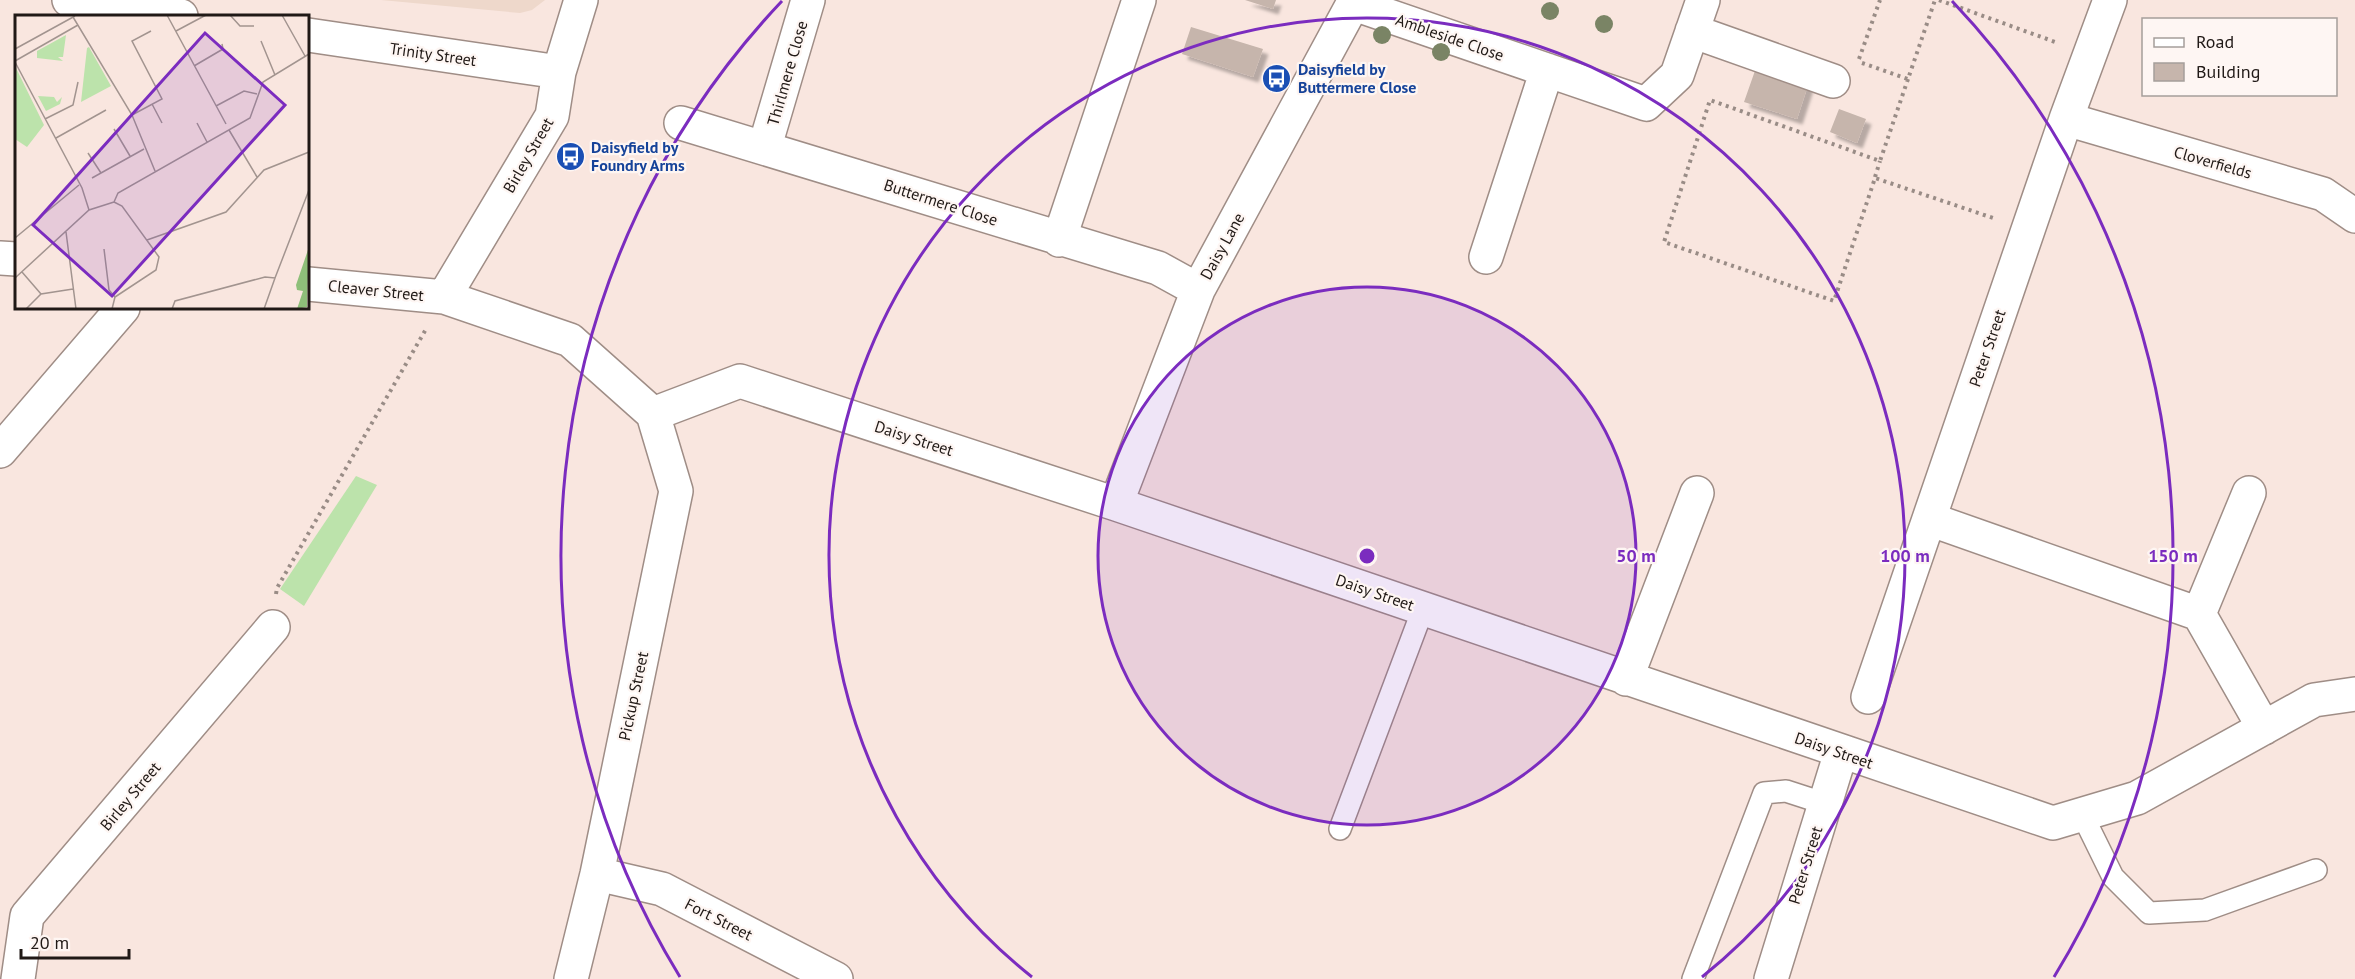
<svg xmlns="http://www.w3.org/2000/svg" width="2355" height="979" viewBox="0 0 2355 979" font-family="'PT Sans',sans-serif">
	<defs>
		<filter id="shadow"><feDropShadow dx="5.5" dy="5.5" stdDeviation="1.5" flood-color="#0004"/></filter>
	</defs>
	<rect width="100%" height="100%" fill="#f9e6df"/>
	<path fill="#eed8cb" d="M 381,0 L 545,0 L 532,10 L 520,13 Z"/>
	<path fill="#bce3ab" d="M 356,476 L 377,485 L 304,606 L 280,589 Z"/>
	<path fill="#c6b5ac" filter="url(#shadow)" d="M 1245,0 L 1276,0 L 1273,9 Z
		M 1191,27 L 1263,49 L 1253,77 L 1182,54 Z
		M 1757,65 L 1809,82 L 1797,119 L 1744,102 Z
		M 1839,109 L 1866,119 L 1857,143 L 1830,132 Z"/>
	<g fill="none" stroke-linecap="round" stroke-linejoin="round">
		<defs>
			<path id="lane" d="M 2082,814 L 2113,877 L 2149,913 L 2205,910 L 2316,870
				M 1340,829 L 1423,609
				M 1693,979 L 1764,793 L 1786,791 L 1823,803"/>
			<path id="street" d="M 69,0 L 181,16
				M 1354,4 L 1646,104 L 1677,75 L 1703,0
				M 1692,31 L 1833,81
				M 308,35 L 559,72
				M 2066,119 L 2323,194 L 2355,216
				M 681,123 L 1158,268 L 1198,290
				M 765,146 L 808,0
				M 1059,240 L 1139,0
				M 1486,257 L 1547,70
				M 0,258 L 16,259
				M 308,284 L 444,297 L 570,340 L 653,414
				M 444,297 L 552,116 L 559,72 L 581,0
				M 653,414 L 740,381 L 1116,504 L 2053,823 L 2137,798 L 2314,700 L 2355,694
				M 0,451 L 123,308
				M 1116,504 L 1198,290 L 1355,0
				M 1929,519 L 2199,614 L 2264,728
				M 2199,614 L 2249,493
				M 1626,679 L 1697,493
				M 1868,697 L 2066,119 L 2110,0
				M 597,874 L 662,889 L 836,979
				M 18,979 L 27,916 L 273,627
				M 571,979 L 597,874 L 676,491 L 653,414
				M 1771,979 L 1841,752"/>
		</defs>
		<use href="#lane" stroke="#9f8d86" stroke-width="24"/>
		<use href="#street" stroke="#9f8d86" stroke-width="36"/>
		<path stroke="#998c86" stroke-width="4" stroke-dasharray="3 4.5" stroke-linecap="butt" d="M 1939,0 L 2058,43
			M 1859,59 L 1880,0
			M 1862,63 L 1908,79 L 1935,0
			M 1908,79 L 1880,161 L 1710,100 L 1664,242 L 1834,301 L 1875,178 L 1996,219
			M 1875,177 L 1880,161
			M 276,594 L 277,588 L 426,329"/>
		<use href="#lane" stroke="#fff" stroke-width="21"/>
		<use href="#street" stroke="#fff" stroke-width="33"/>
	</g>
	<g fill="#7a8465">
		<circle cx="1550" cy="11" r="9"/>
		<circle cx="1604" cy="24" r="9"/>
		<circle cx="1382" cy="35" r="9"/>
		<circle cx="1441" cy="52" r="9"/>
	</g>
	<circle cx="1367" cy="556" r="269" fill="#7b2cbf" fill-opacity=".12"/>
	<g fill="none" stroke="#7b2cbf" stroke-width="3">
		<circle cx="1367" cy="556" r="269"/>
		<path d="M1032 977A538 538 0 1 1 1702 977"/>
		<path d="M680 977A806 806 0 0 1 782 1M1952 1A806 806 0 0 1 2054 977"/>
	</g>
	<defs>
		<symbol id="bus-disc" viewBox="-11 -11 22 22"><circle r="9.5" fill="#1a4fb4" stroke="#fef6f3"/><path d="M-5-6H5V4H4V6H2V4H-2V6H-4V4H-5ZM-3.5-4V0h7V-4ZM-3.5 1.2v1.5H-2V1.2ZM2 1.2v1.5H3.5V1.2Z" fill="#fff"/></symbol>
	</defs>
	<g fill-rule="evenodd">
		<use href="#bus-disc" x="1260" y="62" width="33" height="33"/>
		<use href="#bus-disc" x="554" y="140" width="33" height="33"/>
	</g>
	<g text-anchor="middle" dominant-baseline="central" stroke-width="4.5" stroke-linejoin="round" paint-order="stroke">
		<g font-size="16" fill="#201916" stroke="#fef6f3">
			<text transform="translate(1450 37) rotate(19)">Ambleside Close</text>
			<text transform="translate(433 54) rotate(8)">Trinity Street</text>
			<text transform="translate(787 73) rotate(-74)">Thirlmere Close</text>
			<text transform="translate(528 155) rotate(-60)">Birley Street</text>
			<text transform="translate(2213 162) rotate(16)">Cloverfields</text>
			<text transform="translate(941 202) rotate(18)">Buttermere Close</text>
			<text transform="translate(1222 246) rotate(-61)">Daisy Lane</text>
			<text transform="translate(376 290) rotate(6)">Cleaver Street</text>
			<text transform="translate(1987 348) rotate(-71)">Peter Street</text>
			<text transform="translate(914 438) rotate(18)">Daisy Street</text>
			<text transform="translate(1375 592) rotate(19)">Daisy Street</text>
			<text transform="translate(633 696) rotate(-78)">Pickup Street</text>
			<text transform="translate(1834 750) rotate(19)">Daisy Street</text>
			<text transform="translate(130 796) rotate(-50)">Birley Street</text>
			<text transform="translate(1805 865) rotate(-73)">Peter Street</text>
			<text transform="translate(719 919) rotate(27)">Fort Street</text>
		</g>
		<g font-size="16" font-weight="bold" fill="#164399" stroke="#fef6f3" text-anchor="start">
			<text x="1298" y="69">Daisyfield by<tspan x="1298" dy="18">Buttermere Close</tspan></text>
			<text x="591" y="147">Daisyfield by<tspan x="591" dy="18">Foundry Arms</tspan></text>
		</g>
	</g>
	<g transform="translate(15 15)">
		<rect width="294" height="294" fill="#f9e6df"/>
		<path d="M 51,20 L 48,42 L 43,42 L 48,46 L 22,43 L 22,36 ZM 74,32 L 96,71 L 66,87 L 72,33 ZM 0,51 L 29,110 L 12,132 L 0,124 ZM 23,81 L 39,82 L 42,87 L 47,82 L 45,89 L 31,96 Z" fill="#bce3ab"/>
		<path d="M 294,232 L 292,292 L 282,294 L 288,276 L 282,275 L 281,270 Z" fill="#8ebf79"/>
		<path fill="none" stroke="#a2948f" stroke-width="1.5" d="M 152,0 L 211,109M 215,0 L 225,11 L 239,11M 267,0 L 290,41M 58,2 L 117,100 L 140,156M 161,16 L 191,0M 246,26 L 260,60M 0,34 L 60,1M 0,46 L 63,10M 0,47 L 67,173 L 74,195M 179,51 L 208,34 L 207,29M 137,89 L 147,108M 201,91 L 229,76 L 242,79M 117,100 L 147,84 L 117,26 L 136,16M 30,104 L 58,90 L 63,67M 182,108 L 192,127M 99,114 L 115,141M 214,115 L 242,162M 41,123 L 91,95M 73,138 L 86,158M 77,163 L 129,134M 99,187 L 103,178 L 235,103 L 248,67 L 294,39M 99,187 L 107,191 L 144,242 L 141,255 L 100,282M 51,217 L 61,294M 0,223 L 64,170M 132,225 L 211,197 L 249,155 L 294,137M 89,234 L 94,275 L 100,282 L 97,294M 7,257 L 26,279M 0,263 L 74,195 L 99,187M 11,294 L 26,279 L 58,274M 157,294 L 160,286 L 250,262 L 260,263 L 294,175M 249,294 L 260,263"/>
		<path fill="#7b2cbf" fill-opacity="0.15" stroke="#7b2cbf" stroke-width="3" d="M 190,18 L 270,90 L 97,281 L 18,210 Z"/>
		<rect width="294" height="294" fill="none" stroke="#201916" stroke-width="3"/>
	</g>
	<circle cx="1367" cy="556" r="9" fill="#7b2cbf" stroke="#fef6f3" stroke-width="3"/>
	<g font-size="18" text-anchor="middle" font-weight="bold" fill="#7b2cbf" stroke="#fef6f3" stroke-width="4.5" stroke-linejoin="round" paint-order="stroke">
		<text x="1636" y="562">50 m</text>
		<text x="1905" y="562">100 m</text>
		<text x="2173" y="562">150 m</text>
	</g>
	<rect x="2142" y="18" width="195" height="78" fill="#fef6f3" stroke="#a59e9b" stroke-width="1.5"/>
	<rect x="2154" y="38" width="30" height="9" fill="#ffffff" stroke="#a59e9b" stroke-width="1.5"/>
	<text x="2196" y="48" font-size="18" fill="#201916">Road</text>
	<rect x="2154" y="63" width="30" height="18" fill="#c6b5ac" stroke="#a59e9b" stroke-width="1.5"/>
	<text x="2196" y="78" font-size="18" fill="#201916">Building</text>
	<path d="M21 949v9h108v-9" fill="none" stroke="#201916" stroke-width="3"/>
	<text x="30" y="949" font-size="18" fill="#201916" stroke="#fef6f3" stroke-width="4.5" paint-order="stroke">20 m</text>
</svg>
